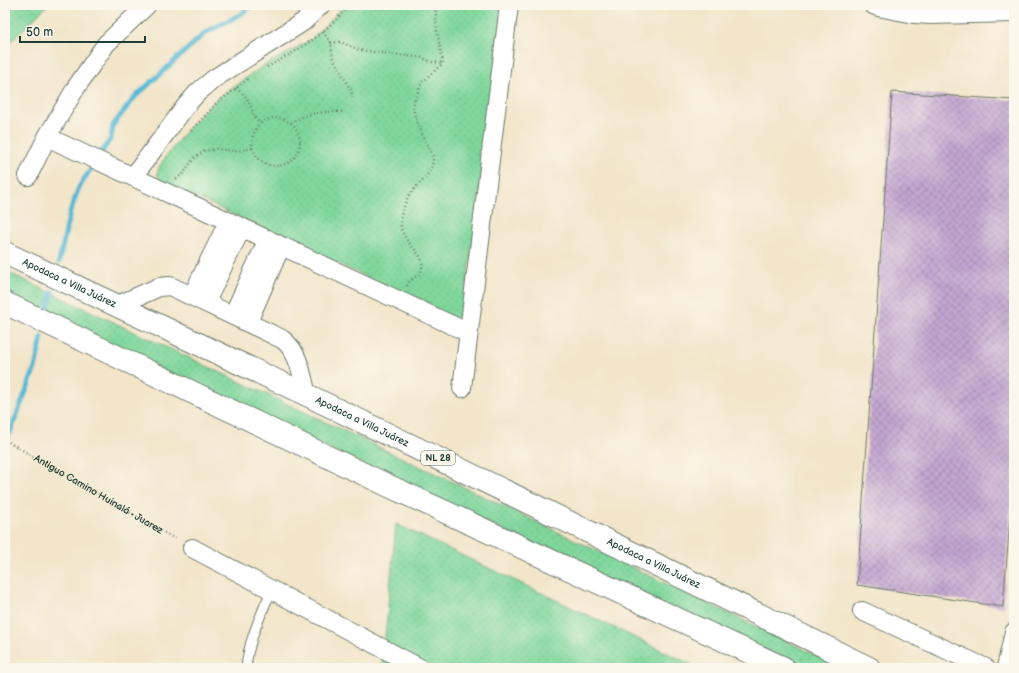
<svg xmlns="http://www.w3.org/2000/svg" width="1019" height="673" viewBox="0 0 1019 673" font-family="'Balsamiq Sans',sans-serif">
	<defs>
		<pattern id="grass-dots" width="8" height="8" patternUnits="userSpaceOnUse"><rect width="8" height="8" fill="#7fd79c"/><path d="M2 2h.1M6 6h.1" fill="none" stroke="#6db987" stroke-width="1.8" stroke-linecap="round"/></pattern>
		<pattern id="building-cross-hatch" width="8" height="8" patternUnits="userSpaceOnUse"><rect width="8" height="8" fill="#c4a6d2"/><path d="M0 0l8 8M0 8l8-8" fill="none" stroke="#9f88ab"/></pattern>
	</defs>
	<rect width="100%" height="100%" fill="#fbf7ec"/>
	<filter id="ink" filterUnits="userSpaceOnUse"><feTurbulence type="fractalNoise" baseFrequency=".025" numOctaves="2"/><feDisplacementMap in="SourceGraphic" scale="8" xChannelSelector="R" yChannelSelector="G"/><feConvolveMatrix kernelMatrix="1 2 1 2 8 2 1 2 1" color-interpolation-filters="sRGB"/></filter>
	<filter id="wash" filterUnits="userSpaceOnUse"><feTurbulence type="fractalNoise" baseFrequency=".012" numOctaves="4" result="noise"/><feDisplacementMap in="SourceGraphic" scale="16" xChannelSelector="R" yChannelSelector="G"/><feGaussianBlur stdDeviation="0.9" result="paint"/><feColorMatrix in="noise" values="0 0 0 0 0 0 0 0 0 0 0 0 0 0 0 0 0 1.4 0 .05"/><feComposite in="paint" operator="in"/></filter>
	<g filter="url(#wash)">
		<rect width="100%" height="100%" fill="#f2e5c9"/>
		<path fill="url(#grass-dots)" stroke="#4f8a68" d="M 5,5 L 48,5 L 5,47 Z
			M 346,5 L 504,5 L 463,315 L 457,319 L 159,180 L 157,174 L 159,167 L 167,155 L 189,127 L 216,99 L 263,66 L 288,53 L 310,40 Z
			M 5,271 L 491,500 L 843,668 L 796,668 L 510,534 L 5,295 Z
			M 396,524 L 699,668 L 382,668 Z"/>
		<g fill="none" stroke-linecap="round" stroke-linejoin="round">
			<path stroke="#54b8d3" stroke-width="5" d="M 59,262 L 70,212 L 79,187 L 111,138 L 113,125 L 135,97 L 205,33 L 241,14 L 253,5
				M 48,307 L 52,292
				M 5,439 L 9,435 L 35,368 L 42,337"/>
		</g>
		<g id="blocks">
			<path fill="url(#building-cross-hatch)" d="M 892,92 L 1014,100 L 1014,468 L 1003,607 L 857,585 Z"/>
		</g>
	</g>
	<g filter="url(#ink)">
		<use href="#blocks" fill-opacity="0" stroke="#697868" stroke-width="1"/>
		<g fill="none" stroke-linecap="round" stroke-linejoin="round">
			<defs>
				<path id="service" d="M 246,668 C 248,641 261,615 271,591"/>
				<path id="minor" d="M 873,5 L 878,7 L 914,14 L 931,15 L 1014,13
					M 47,137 L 469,333
					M 28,176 L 47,137 L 77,86 L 106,44 L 147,5
					M 133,177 L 185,107 L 197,93 L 215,78 L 303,22 L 321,5
					M 192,296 L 228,222
					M 206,302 L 242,227
					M 116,306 L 159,287 L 170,286 L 282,339 C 299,351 302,376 307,395
					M 233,315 L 268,239
					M 248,322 L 281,246
					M 462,388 L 509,5
					M 192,548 L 420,668
					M 862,611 L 986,668
					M 1006,668 L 1014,632"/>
				<g id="primary">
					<path id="s2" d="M 5,253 L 307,395 L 869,668"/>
					<path d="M 5,303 L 389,486 L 784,668"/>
				</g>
			</defs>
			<use href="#service" stroke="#697868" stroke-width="11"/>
			<use href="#minor" stroke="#697868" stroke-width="20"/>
			<use href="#primary" stroke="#697868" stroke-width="24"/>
			<g stroke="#697868" stroke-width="2.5" stroke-dasharray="1 3" stroke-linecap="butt">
				<path d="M 323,32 L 331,43 L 333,58 L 351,90 L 353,98"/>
				<path d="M 331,43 L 341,42 L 359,50 L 423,58 L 432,62 L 443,63"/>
				<path d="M 267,67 C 301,49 324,35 349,5"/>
				<path d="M 236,88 L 247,98 L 255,118 L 260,124"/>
				<circle cx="276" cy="142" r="24"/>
				<path d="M 291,123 C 307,112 326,111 345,112"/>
				<path d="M 191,131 L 216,104 L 248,79"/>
				<path d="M 176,179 L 184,173 L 193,159 L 204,151 L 216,149 L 238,151 L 252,148"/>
				<path d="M 407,286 C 411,277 419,278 422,268 C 427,251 393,241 402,213 C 403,208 407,198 410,194 C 420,181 434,174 433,156 L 418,125 L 414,112 L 414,102 L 422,82 L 443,63 L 437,31 L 435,5"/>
				<path id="s1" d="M 5,440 L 177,540"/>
			</g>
			<use href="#service" stroke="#fff" stroke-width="9"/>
			<use href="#minor" stroke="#fff" stroke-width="18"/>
			<use href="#primary" stroke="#fff" stroke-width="22"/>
		</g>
	</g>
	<g text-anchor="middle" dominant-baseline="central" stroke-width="4" stroke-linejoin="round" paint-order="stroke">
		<rect fill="#fbf7ec" stroke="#61756b" stroke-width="1" x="421" y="451" width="34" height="14" rx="3"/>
		<g font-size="9" font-weight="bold" fill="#1f3d34">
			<text x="438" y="458">NL 28</text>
		</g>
		<g font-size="10" fill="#1f3d34" stroke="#fbf7ec">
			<text stroke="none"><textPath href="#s2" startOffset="71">Apodaca a Villa Juárez</textPath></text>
			<text stroke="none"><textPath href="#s2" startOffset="395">Apodaca a Villa Juárez</textPath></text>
			<text stroke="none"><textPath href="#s1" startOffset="108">Antiguo Camino Huinalá - Juarez</textPath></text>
			<text stroke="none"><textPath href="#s2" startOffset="719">Apodaca a Villa Juárez</textPath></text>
		</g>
	</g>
	<rect width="1019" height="673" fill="none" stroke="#fbf7ec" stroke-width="20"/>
	<path d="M20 36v6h125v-6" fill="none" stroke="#1f3d34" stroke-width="2"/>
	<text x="26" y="36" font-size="12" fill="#1f3d34" stroke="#fbf7ec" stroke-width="3" paint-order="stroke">50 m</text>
</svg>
